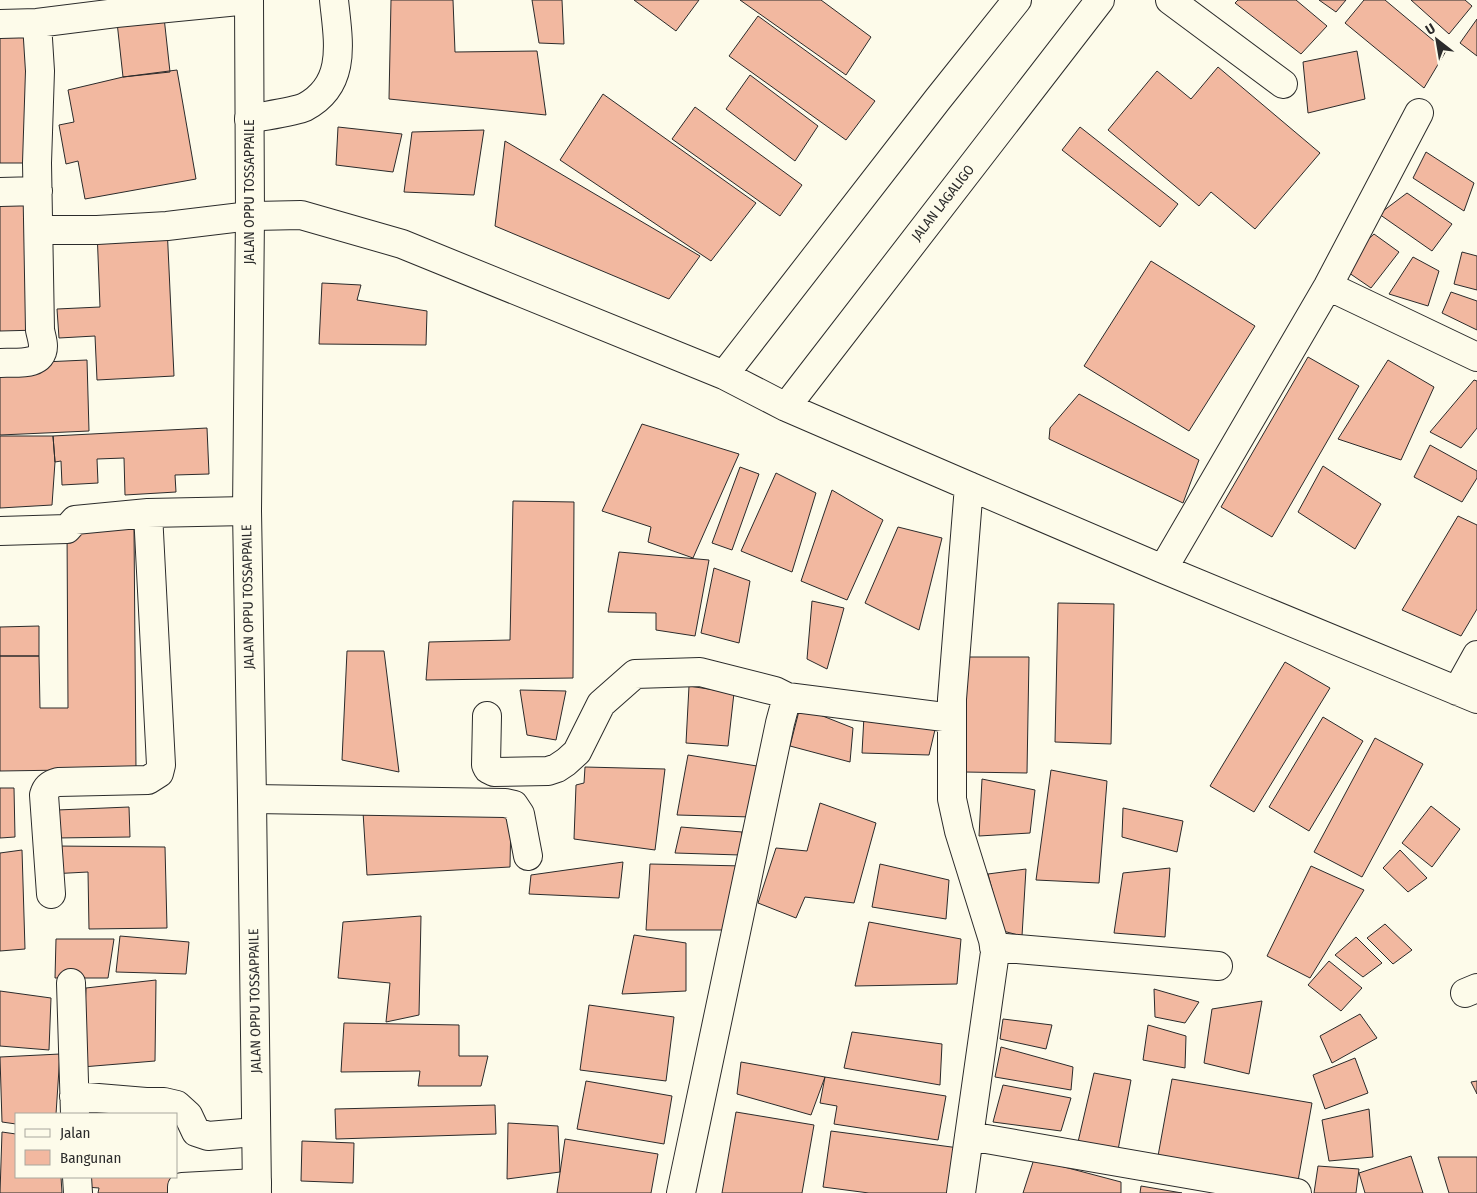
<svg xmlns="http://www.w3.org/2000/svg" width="1477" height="1193" viewBox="0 0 1477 1193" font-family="'Fira Sans Condensed',sans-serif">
	<rect width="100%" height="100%" fill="#fdfbea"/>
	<path fill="#f2b8a0" stroke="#2b2b2b" d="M 391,0 L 453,0 L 455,52 L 537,51 L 546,115 L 389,99 Z
		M 532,0 L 562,0 L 564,44 L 539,43 Z
		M 634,0 L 699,0 L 676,31 Z
		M 740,0 L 821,0 L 871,37 L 846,75 Z
		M 1238,0 L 1296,0 L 1327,26 L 1301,54 L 1235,3 Z
		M 1319,0 L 1346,0 L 1336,12 Z
		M 1364,0 L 1385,0 L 1446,51 L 1424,88 L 1345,23 Z
		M 1411,0 L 1465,0 L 1472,6 L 1449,34 Z
		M 163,8 L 170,72 L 123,77 L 116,13 Z
		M 758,16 L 875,101 L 846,140 L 729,56 Z
		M 1477,19 L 1477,56 L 1460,43 Z
		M 37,23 L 37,163 L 0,163 L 0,24 Z
		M 1357,51 L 1365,99 L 1308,113 L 1303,62 Z
		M 1218,67 L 1320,153 L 1255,229 L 1211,192 L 1199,206 L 1108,130 L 1157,71 L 1191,99 Z
		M 177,70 L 196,179 L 85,199 L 78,161 L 66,164 L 59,125 L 74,122 L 68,90 L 123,77 Z
		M 750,75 L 818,126 L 795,161 L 726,109 Z
		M 603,94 L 756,203 L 711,261 L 560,160 Z
		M 695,107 L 802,185 L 780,216 L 672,139 Z
		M 338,127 L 402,134 L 393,172 L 336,165 Z
		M 1080,127 L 1178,204 L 1160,227 L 1062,150 Z
		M 484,130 L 474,195 L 404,192 L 412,132 Z
		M 505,141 L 700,256 L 669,299 L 495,226 Z
		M 1426,152 L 1474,183 L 1464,211 L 1413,178 Z
		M 38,191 L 40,330 L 0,331 L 0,192 Z
		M 1407,193 L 1452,224 L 1432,251 L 1379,214 Z
		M 167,226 L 174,376 L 97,380 L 95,336 L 59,338 L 57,309 L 100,307 L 97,230 Z
		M 1374,234 L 1399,252 L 1371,288 L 1339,266 Z
		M 1462,252 L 1477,256 L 1477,290 L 1454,284 Z
		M 1413,257 L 1439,271 L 1428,306 L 1389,294 Z
		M 1151,261 L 1255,326 L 1189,431 L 1084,366 Z
		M 322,283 L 361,285 L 357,300 L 427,311 L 426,345 L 319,344 Z
		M 1451,292 L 1477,301 L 1477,330 L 1442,313 Z
		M 1308,357 L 1359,386 L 1272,537 L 1221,507 Z
		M 87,360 L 89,431 L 0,435 L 0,364 Z
		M 1388,360 L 1434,387 L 1401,460 L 1338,439 Z
		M 1474,380 L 1477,381 L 1477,428 L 1461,448 L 1430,432 Z
		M 1079,394 L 1199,460 L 1183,503 L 1049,439 L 1050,428 Z
		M 642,424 L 739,454 L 693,558 L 648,542 L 651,527 L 602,511 Z
		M 207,428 L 209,474 L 175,475 L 176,492 L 125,495 L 124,458 L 97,459 L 98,483 L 62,485 L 61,461 L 55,462 L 53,436 Z
		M 0,436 L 53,436 L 55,462 L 52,505 L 0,508 Z
		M 1430,445 L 1477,471 L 1477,478 L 1462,502 L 1414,477 Z
		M 1323,466 L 1381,504 L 1355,549 L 1298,512 Z
		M 740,467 L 759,474 L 732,550 L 712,543 Z
		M 776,473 L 816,493 L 792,572 L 741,551 Z
		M 832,490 L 883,520 L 847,600 L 801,581 Z
		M 513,501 L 574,502 L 573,678 L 426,680 L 429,642 L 510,640 Z
		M 1458,516 L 1477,525 L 1477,609 L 1461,636 L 1402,610 Z
		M 898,527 L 942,538 L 919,630 L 865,603 Z
		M 134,528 L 136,769 L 0,771 L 0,656 L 39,656 L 40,708 L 68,708 L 67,529 Z
		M 619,552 L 709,560 L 695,636 L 656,630 L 656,613 L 608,612 Z
		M 714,568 L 750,581 L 739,643 L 701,633 Z
		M 812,601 L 844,608 L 827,669 L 807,659 Z
		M 1058,603 L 1114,604 L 1111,744 L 1055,742 Z
		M 39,626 L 39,656 L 0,656 L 0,627 Z
		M 347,651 L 384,651 L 399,772 L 342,760 Z
		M 966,657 L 1029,657 L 1027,773 L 964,772 Z
		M 1285,662 L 1330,688 L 1254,812 L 1210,786 Z
		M 689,686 L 734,693 L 728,746 L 686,743 Z
		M 520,690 L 566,691 L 556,740 L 527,735 Z
		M 800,707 L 853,728 L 850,762 L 790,746 Z
		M 864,716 L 938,717 L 929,755 L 862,753 Z
		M 1323,717 L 1363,741 L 1309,831 L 1269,807 Z
		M 1375,738 L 1423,764 L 1362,877 L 1314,852 Z
		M 688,755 L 757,766 L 752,817 L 677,815 Z
		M 585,767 L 665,769 L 655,850 L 574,839 L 576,785 L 584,783 Z
		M 1051,770 L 1107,781 L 1099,883 L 1036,880 Z
		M 982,779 L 1035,790 L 1030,833 L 979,836 Z
		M 0,788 L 14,788 L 15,837 L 0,838 Z
		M 820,803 L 876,823 L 854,903 L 805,897 L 796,918 L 758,903 L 776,848 L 807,851 Z
		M 1431,806 L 1460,829 L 1432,867 L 1402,843 Z
		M 129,807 L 130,837 L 56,838 L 57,810 Z
		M 1123,808 L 1183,821 L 1177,852 L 1122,837 Z
		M 363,812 L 511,817 L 510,867 L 367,875 Z
		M 681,827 L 742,832 L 740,855 L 675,853 Z
		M 56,846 L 165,847 L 167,928 L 89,929 L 88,872 L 50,874 Z
		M 22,850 L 25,949 L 0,951 L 0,853 Z
		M 1400,850 L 1427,878 L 1408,892 L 1383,868 Z
		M 623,862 L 619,898 L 529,894 L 531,875 Z
		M 650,864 L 744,866 L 729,930 L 646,930 Z
		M 880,864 L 949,880 L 946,919 L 872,907 Z
		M 1311,866 L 1364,890 L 1310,978 L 1267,956 Z
		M 1170,868 L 1165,937 L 1114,933 L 1123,873 Z
		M 1026,869 L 1022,936 L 1003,931 L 988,874 Z
		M 421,916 L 419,1015 L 386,1022 L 390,983 L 338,978 L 343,922 Z
		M 869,922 L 961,939 L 957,984 L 855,986 Z
		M 1385,924 L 1412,950 L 1393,964 L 1367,938 Z
		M 634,935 L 686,943 L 686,991 L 622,994 Z
		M 120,936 L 189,942 L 186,974 L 116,972 Z
		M 1356,937 L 1382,963 L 1363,977 L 1335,955 Z
		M 56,939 L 114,939 L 108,978 L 55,978 Z
		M 1329,961 L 1362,988 L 1341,1011 L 1308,985 Z
		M 156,980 L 155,1061 L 82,1067 L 86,988 Z
		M 1154,989 L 1199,1002 L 1185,1023 L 1155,1017 Z
		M 0,991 L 51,998 L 49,1050 L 0,1046 Z
		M 1262,1001 L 1249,1074 L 1204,1063 L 1212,1009 Z
		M 589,1005 L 674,1017 L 666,1081 L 580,1070 Z
		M 1360,1014 L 1377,1038 L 1332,1063 L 1320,1036 Z
		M 1003,1019 L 1052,1025 L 1046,1049 L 1000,1039 Z
		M 344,1023 L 459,1025 L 459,1056 L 488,1056 L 481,1086 L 418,1086 L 420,1071 L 341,1072 Z
		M 1148,1025 L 1186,1036 L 1185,1068 L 1143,1060 Z
		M 852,1032 L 942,1044 L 940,1085 L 844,1068 Z
		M 1001,1047 L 1073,1067 L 1071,1090 L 995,1077 Z
		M 60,1054 L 56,1114 L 16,1114 L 16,1124 L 2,1122 L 0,1057 Z
		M 1355,1058 L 1368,1093 L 1325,1109 L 1313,1075 Z
		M 741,1062 L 825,1077 L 811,1115 L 737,1094 Z
		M 1094,1073 L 1131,1080 L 1118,1150 L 1078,1142 Z
		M 825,1077 L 946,1096 L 938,1140 L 834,1124 L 837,1106 L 820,1103 Z
		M 1172,1079 L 1312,1103 L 1298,1181 L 1158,1156 Z
		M 586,1081 L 672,1096 L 664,1144 L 577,1129 Z
		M 1477,1081 L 1477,1094 L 1471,1082 Z
		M 1003,1085 L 1071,1098 L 1061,1131 L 993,1122 Z
		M 495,1105 L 496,1134 L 336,1139 L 335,1109 Z
		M 1369,1109 L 1373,1157 L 1329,1161 L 1322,1120 Z
		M 736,1112 L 814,1125 L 802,1193 L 722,1193 Z
		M 508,1123 L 558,1126 L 560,1172 L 507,1179 Z
		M 831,1131 L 959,1148 L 953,1193 L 869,1193 L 823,1187 Z
		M 2,1132 L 16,1134 L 16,1177 L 61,1177 L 62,1193 L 0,1193 Z
		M 565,1139 L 658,1154 L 651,1193 L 557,1193 Z
		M 302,1141 L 354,1143 L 353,1183 L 301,1181 Z
		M 1411,1156 L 1423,1193 L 1365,1193 L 1359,1173 Z
		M 1438,1157 L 1477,1157 L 1477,1193 L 1449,1193 Z
		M 1034,1159 L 1121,1182 L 1121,1193 L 1023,1193 Z
		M 1318,1166 L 1359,1169 L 1356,1193 L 1314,1193 Z
		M 86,1177 L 173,1177 L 173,1193 L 98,1193 L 99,1188 L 86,1187 Z
		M 1141,1186 L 1182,1193 L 1140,1193 Z"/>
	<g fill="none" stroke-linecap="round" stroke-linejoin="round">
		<defs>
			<path id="minor" d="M 1170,0 L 1283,84
				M 0,24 L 37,23 L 116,13 L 249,0
				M 249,119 C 262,116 294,112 305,107 C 348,84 338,40 334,0
				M 0,192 L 38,191
				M 39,230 L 97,230 L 167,226 L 250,216 L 301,215 L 402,244 L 724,375 L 786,407 L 969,486 L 1163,569 L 1477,699
				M 1328,286 L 1477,357
				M 0,363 C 15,362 43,367 43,346 C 43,341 41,335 40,330 L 37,163 L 40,71 L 37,23
				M 724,375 L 938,99 L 1017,0
				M 786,407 L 1100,0
				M 0,531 L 67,529 L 75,520 L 148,513 L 247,511
				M 1163,569 L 1328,286 L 1419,113
				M 1457,691 L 1477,655
				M 487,716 L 486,765 L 488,769 L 494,772 L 548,771 L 557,768 L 566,762 L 577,752 L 601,704 L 635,674 L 700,672 L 775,691 L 787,697
				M 252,799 L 505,803 L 514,805 L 520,814 L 528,856
				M 51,894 L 44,795 C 46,787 50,784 58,782 L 148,780 L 159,773 L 161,765 L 148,513
				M 994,947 L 1218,966
				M 71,983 L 75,1114
				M 1465,993 L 1477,988
				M 74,1096 L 146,1102 L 164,1102 L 177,1105 L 188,1115 L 196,1132 L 208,1136 L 256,1132
				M 969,1136 L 1297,1193
				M 77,1177 L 78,1193
				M 182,1193 L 182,1187 L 257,1183
				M 681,1193 L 780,723 L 787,697 L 952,718
				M 961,1193 L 995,952 L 993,940 L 959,831 L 952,799 L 952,699 L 969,486"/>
			<path id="major" d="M 249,0 L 250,216 L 247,511 L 252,799 L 257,1193"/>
		</defs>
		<use href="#minor" stroke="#2b2b2b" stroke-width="30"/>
		<use href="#major" stroke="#2b2b2b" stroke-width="30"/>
		<use href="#minor" stroke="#fdfbea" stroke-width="28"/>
		<use href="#major" stroke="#fdfbea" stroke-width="28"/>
	</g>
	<g text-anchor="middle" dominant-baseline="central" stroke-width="4" stroke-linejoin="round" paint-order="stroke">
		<g font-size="14" fill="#2b2b2b" stroke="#fdfbea">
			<text transform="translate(249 192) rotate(-90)">JALAN OPPU TOSSAPPAILE</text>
			<text transform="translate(943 203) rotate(-52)">JALAN LAGALIGO</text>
			<text transform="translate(248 597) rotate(-91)">JALAN OPPU TOSSAPPAILE</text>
			<text transform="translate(255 1001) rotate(-91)">JALAN OPPU TOSSAPPAILE</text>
		</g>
	</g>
	<rect x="15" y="1113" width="162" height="65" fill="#fdfbea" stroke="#a9a89e"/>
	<rect x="25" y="1129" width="25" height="8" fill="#fdfbea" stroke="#a9a89e"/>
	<text x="60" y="1138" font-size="15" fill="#2b2b2b">Jalan</text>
	<rect x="25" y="1150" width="25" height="15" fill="#f2b8a0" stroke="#a9a89e"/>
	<text x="60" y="1163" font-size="15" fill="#2b2b2b">Bangunan</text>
	<g transform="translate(1437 40) rotate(329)" stroke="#fdfbea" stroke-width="4" paint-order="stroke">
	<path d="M0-4L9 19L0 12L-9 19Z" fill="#2b2b2b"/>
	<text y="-8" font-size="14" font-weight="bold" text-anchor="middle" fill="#2b2b2b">U</text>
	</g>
</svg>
